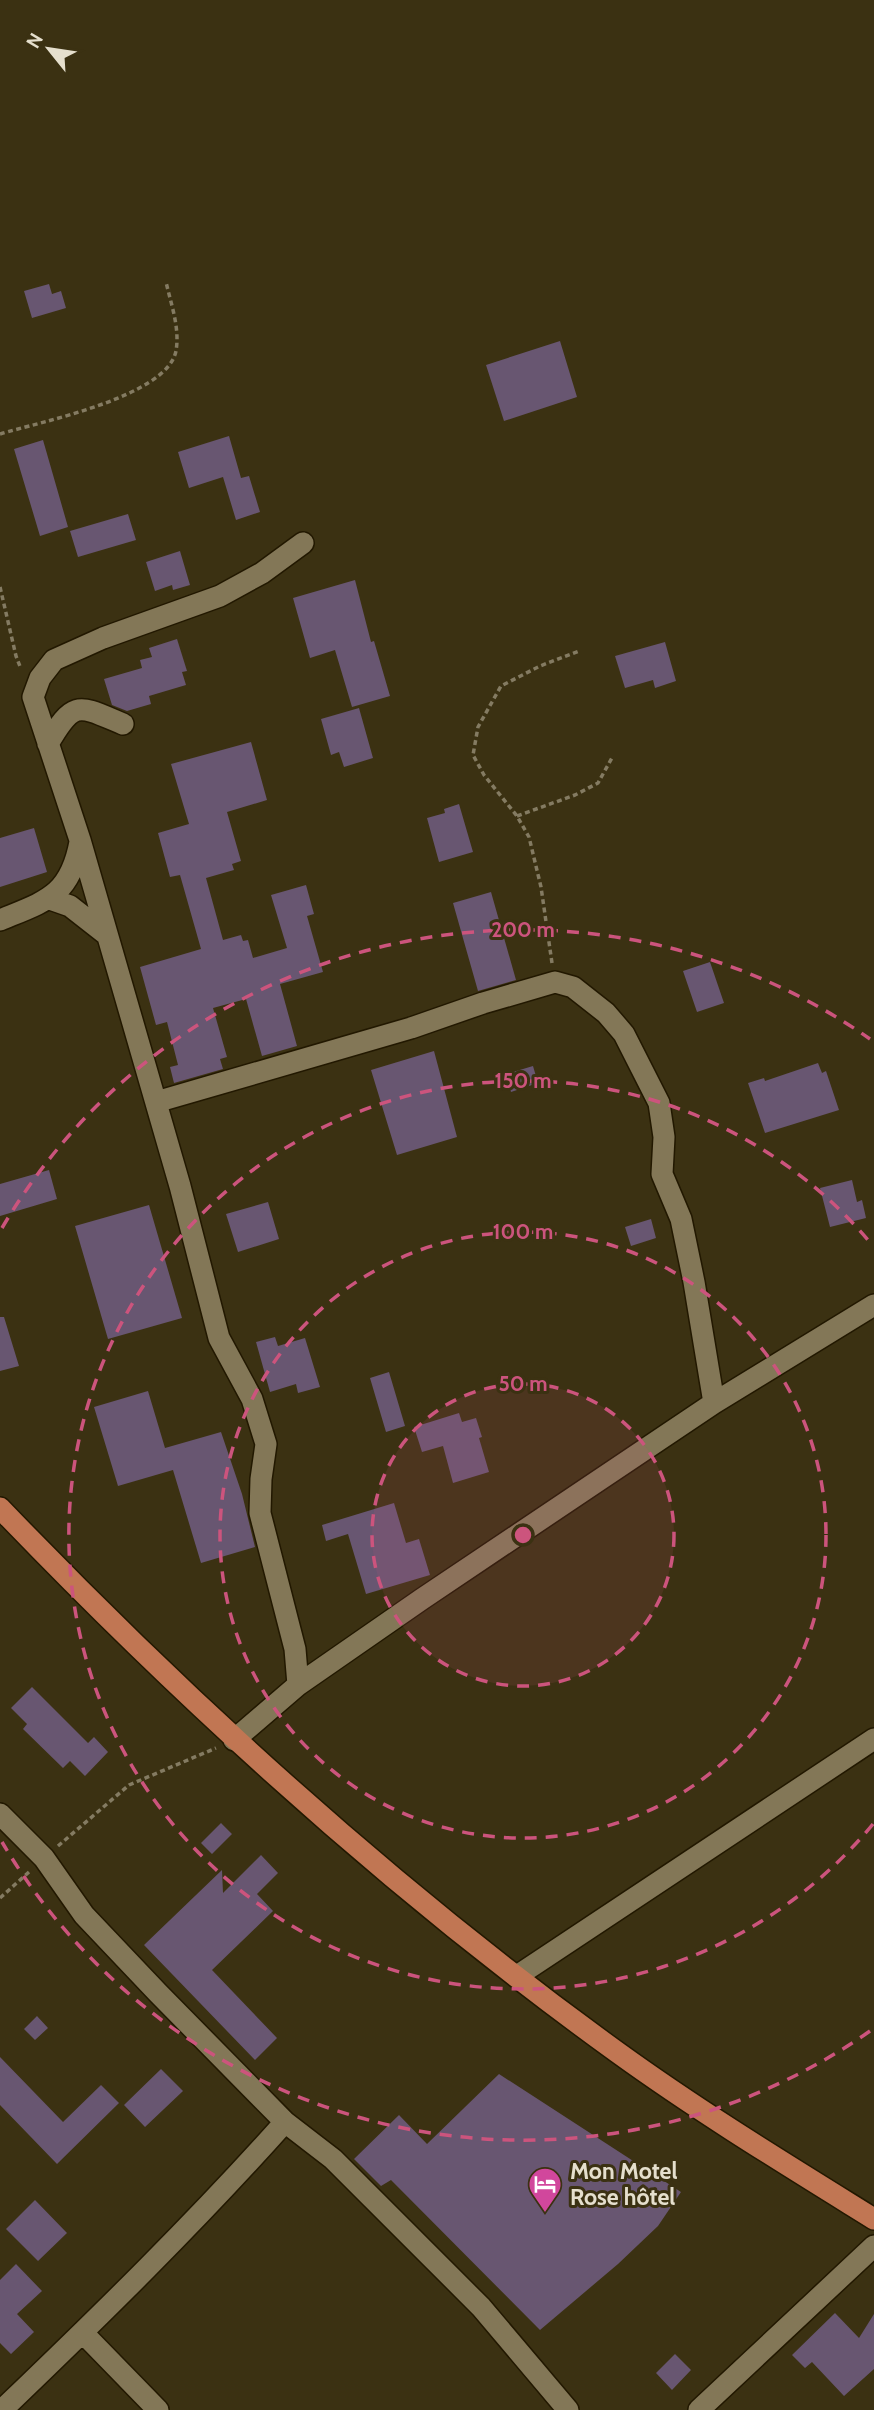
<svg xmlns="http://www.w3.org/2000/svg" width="874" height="2410" viewBox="0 0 874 2410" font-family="Cabin,sans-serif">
	<rect width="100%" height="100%" fill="#3b3112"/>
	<path fill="#685671" d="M 49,284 L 52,294 L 61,291 L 66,308 L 32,318 L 24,291 Z
		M 560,341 L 577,397 L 504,421 L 486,365 Z
		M 229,436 L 241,478 L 249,476 L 260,512 L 236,520 L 223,477 L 189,488 L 178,452 Z
		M 43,440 L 68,527 L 40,536 L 14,449 Z
		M 128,514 L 136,540 L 78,557 L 70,531 Z
		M 180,551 L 190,585 L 173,590 L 172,585 L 155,591 L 146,562 Z
		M 355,580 L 371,642 L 374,641 L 390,696 L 352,707 L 335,650 L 310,658 L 293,598 Z
		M 177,639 L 187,671 L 182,672 L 186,685 L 149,696 L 151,704 L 127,711 L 112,705 L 104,679 L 142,668 L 140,660 L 152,657 L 149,648 Z
		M 665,642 L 676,681 L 655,688 L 653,680 L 625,688 L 615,656 Z
		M 359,708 L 373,758 L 344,767 L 339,752 L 331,755 L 321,719 Z
		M 251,742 L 267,800 L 227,812 L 241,861 L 232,864 L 234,870 L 206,878 L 223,940 L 241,935 L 243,941 L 248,940 L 253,958 L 287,948 L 271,895 L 306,885 L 314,914 L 307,916 L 323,972 L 280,984 L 297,1046 L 262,1056 L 246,999 L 213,1008 L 227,1057 L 220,1059 L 223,1069 L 174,1083 L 170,1067 L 178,1065 L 167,1022 L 156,1025 L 140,967 L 201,949 L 180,875 L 170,877 L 158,833 L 189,824 L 171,764 Z
		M 459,804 L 473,852 L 439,862 L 427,818 L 445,813 L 444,809 Z
		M 34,828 L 47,872 L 0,887 L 0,838 Z
		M 491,892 L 516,980 L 478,991 L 453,903 Z
		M 710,962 L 724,1003 L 697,1012 L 683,971 Z
		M 434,1051 L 457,1137 L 397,1155 L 371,1070 Z
		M 818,1063 L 822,1073 L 826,1071 L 839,1110 L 765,1133 L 748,1083 L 764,1078 L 765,1081 Z
		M 533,1066 L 538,1083 L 511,1092 L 506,1074 Z
		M 49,1170 L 57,1199 L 0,1216 L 0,1184 Z
		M 852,1180 L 857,1202 L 862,1200 L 866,1218 L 830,1227 L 820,1188 Z
		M 268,1202 L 279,1239 L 238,1252 L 226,1214 Z
		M 149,1205 L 182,1318 L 108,1339 L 75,1226 Z
		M 651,1219 L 656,1238 L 631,1246 L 625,1227 Z
		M 0,1317 L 4,1317 L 19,1366 L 0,1371 Z
		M 275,1337 L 278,1346 L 305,1338 L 320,1387 L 298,1393 L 296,1384 L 270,1392 L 256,1342 Z
		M 389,1372 L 405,1426 L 386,1432 L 370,1378 Z
		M 148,1391 L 165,1448 L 221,1432 L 242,1494 L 255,1547 L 201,1563 L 173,1470 L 118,1486 L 94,1407 Z
		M 459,1413 L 462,1422 L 476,1418 L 482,1437 L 479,1438 L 489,1472 L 453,1483 L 443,1446 L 422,1452 L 414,1427 Z
		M 394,1503 L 406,1543 L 419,1539 L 430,1575 L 366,1594 L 348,1534 L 326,1541 L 322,1525 Z
		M 32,1687 L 88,1743 L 94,1737 L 108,1752 L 85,1776 L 70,1761 L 63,1768 L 23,1729 L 27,1724 L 11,1708 Z
		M 221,1823 L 232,1834 L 212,1854 L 201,1843 Z
		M 261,1855 L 278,1873 L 257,1894 L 273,1911 L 212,1970 L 277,2038 L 255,2060 L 144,1945 L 222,1870 L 223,1893 Z
		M 37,2016 L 48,2028 L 35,2040 L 24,2029 Z
		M 0,2057 L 63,2122 L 101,2085 L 119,2103 L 57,2164 L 0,2105 Z
		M 161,2069 L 183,2091 L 145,2127 L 124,2105 Z
		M 499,2074 L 681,2192 L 658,2226 L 618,2264 L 540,2330 L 391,2180 L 381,2186 L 354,2159 L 399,2115 L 427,2144 Z
		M 35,2200 L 67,2233 L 38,2261 L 6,2229 Z
		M 16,2264 L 42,2291 L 17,2314 L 34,2332 L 11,2354 L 0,2343 L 0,2280 Z
		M 835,2313 L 859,2338 L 874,2314 L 874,2369 L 844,2396 L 812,2362 L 805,2368 L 792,2355 Z
		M 675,2354 L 691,2370 L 672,2390 L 656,2373 Z"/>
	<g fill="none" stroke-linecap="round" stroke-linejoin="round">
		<defs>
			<path id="minor" d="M 48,744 C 74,699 78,705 123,724
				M 50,899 L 70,906 L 107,935
				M 0,920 C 46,901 70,896 80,842
				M 156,1102 L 411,1028 L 483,1003 L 555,982 L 573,987 L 606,1013 L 624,1034 L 659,1103 L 664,1137 L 662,1174 L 681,1219 L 694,1282 L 714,1403
				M 298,1685 L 295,1649 L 260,1513 L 261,1479 L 266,1444 L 252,1399 L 219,1338 L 180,1186 L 80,840 L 33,697 L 40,678 L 54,660 L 103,638 L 220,596 L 262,573 L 303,543
				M 234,1740 L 298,1685 L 422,1599 L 714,1403 L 874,1305
				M 0,1814 L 44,1858 L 84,1915 L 158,1993 L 285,2122 L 333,2159 L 481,2307 L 568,2410
				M 517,1976 L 874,1739
				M 83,2333 L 158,2410
				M 2,2410 C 99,2317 196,2222 285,2122
				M 699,2410 L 874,2246"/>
			<path id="major" d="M 0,1508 C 190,1706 394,1891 617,2052 C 700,2112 787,2165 874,2219"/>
		</defs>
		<use href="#minor" stroke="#221800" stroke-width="24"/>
		<use href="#major" stroke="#221800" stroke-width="24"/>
		<path stroke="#847b62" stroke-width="3.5" stroke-dasharray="5 3.5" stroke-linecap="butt" d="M 0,434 C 39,422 167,397 176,351 C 180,328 171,304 166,282
			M 0,587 L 16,656 L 21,669
			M 517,816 L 575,795 L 598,783 L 613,756
			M 552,963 L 541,887 L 529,837 L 517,816 L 484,775 L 473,755 L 478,727 L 501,686 L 540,666 L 579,651
			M 58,1846 L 129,1785 L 216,1748
			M 0,1898 L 29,1872"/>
		<use href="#minor" stroke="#837757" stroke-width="21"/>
		<use href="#major" stroke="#c17653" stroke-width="21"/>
	</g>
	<circle cx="523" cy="1535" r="151" fill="#cc547d" fill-opacity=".12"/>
	<g fill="none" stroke="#cc547d" stroke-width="3.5" stroke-dasharray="12 9">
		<circle cx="523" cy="1535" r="151"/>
		<circle cx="523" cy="1535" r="303"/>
		<path d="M873 1824A454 454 0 1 1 873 1246"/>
		<path d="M870 2031A605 605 0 0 1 2 1842M2 1228A605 605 0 0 1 870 1039"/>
	</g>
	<defs>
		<symbol id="hotel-pin" viewBox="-11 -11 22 30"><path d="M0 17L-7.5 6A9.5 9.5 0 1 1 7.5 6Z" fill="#d1479c" stroke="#3b3112"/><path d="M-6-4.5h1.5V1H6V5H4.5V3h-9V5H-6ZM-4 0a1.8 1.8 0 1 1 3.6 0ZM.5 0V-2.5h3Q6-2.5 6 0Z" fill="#fff"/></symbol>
	</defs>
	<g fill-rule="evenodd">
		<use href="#hotel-pin" x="526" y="2165" width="38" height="52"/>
	</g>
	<g text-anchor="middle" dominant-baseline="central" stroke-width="6" stroke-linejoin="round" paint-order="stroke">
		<g font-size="23" font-weight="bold" fill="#e5dfcd" stroke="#3b3112" text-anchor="start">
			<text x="570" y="2171">Mon Motel<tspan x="570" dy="26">Rose hôtel</tspan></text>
		</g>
	</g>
	<circle cx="523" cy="1535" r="10" fill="#cc547d" stroke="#3b3112" stroke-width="3.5"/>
	<g font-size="21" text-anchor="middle" font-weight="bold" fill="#cc547d" stroke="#3b3112" stroke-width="6" stroke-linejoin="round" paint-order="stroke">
		<text x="523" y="937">200 m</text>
		<text x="523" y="1088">150 m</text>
		<text x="523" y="1239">100 m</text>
		<text x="523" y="1391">50 m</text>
	</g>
	<g transform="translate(49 49) rotate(300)" stroke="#3b3112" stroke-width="5" paint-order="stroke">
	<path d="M0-5L12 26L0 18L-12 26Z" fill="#e5dfcd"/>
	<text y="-10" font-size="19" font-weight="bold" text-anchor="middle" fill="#e5dfcd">N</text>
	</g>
</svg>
